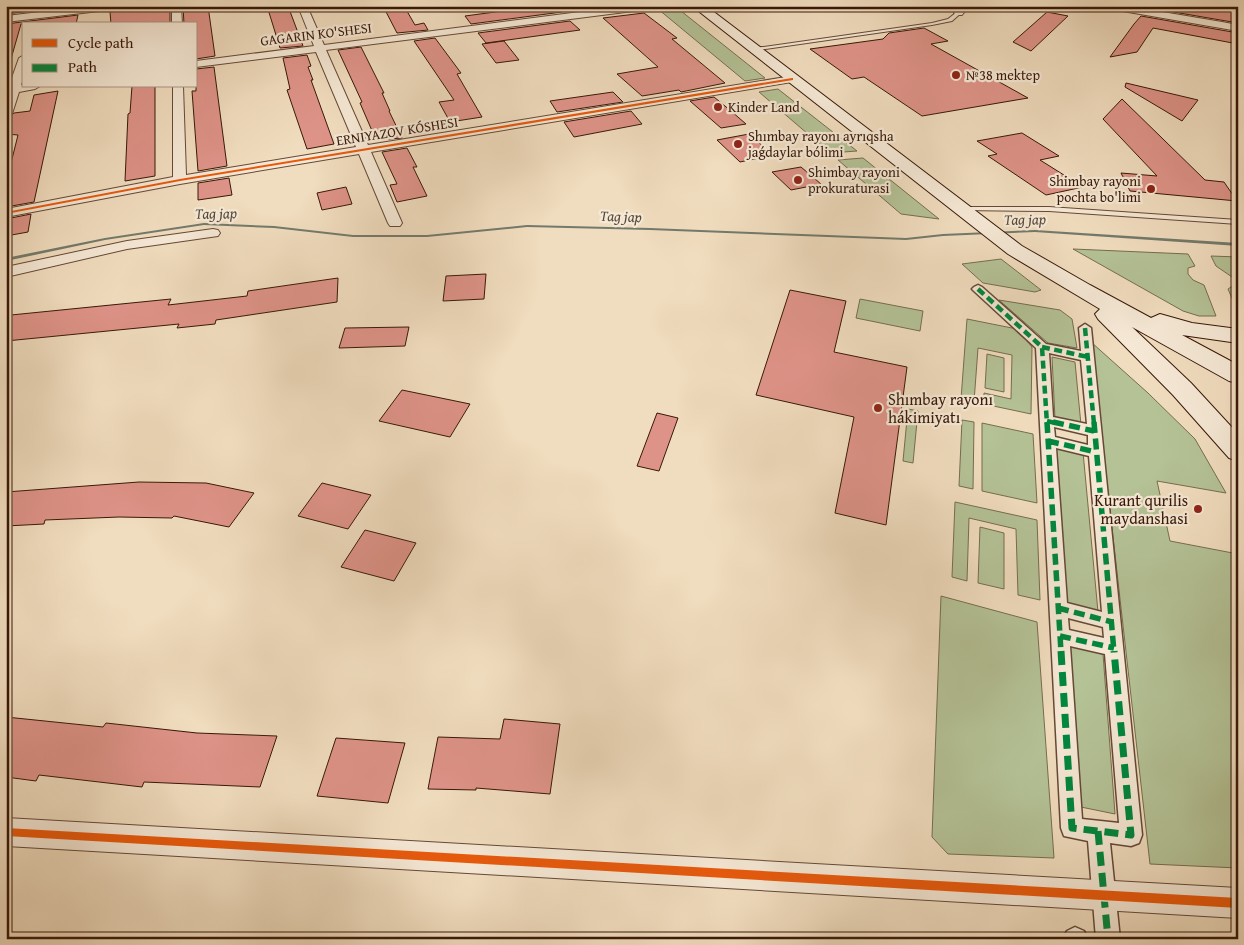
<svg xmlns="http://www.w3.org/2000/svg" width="1244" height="945" viewBox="0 0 1244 945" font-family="'Gentium Book Plus',serif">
	<rect width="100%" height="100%" fill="#f0dcbe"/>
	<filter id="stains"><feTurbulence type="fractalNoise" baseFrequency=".004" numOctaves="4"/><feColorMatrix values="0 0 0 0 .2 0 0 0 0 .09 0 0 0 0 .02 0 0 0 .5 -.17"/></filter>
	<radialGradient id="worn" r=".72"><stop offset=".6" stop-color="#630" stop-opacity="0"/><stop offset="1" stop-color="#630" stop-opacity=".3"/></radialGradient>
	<path fill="#b4c296" stroke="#766d4f" d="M 676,7 L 765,78 L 745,81 L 658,9 Z
		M 778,89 L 857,151 L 830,153 L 759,92 Z
		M 863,158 L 939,219 L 901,214 L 838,160 Z
		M 1073,249 L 1188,254 L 1195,266 L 1188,268 L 1188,274 L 1193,280 L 1204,285 L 1216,316 L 1199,316 L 1183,311 Z
		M 1211,256 L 1238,257 L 1238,312 L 1228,289 L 1234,285 L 1235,279 L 1216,266 Z
		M 1001,259 L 1041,290 L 1035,292 L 983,283 L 962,264 Z
		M 860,299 L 923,311 L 920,331 L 856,318 Z
		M 999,300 L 1060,310 L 1072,319 L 1077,348 L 1048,343 Z
		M 967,319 L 1017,329 L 1032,347 L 1031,414 L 984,404 L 984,393 L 1011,399 L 1012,355 L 978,348 L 974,402 L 961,399 Z
		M 1091,342 L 1148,393 L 1195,439 L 1226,493 L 1157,481 L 1170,541 L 1238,554 L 1238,868 L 1150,864 Z
		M 987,354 L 1004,358 L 1004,392 L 985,388 Z
		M 1052,357 L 1075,362 L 1081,425 L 1055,419 Z
		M 908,409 L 918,411 L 913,463 L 903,461 Z
		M 962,420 L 974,422 L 973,489 L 959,486 Z
		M 982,423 L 1033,434 L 1037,503 L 982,491 Z
		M 1055,446 L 1083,452 L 1098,612 L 1064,603 Z
		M 955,502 L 1037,520 L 1040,600 L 1018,595 L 1016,529 L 969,518 L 967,581 L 952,577 Z
		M 980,527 L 1004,533 L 1004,589 L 978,583 Z
		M 941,596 L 1037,622 L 1054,858 L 948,854 L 932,837 Z
		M 1068,645 L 1103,654 L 1115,814 L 1076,806 Z"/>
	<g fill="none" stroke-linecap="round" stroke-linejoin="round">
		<path fill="#737a6c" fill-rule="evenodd" d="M 204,223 L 274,226 L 353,235 L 427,235 L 527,225 L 650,228 L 906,238 L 943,234 L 1035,230 L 1238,243 L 1238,246 L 1035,232 L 943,236 L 906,240 L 650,230 L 527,227 L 427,237 L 353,237 L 274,228 L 204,225 L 105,240 L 6,261 L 6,258 L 105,238 Z"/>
	</g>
	<path fill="#de9388" stroke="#381808" d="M 30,6 L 73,6 L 6,14 L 6,9 Z
		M 157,6 L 170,6 L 170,24 L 111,24 L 110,12 Z
		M 183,6 L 208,6 L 215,56 L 196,59 L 196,24 L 184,24 Z
		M 267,6 L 288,6 L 303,46 L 280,48 Z
		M 383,6 L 404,6 L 415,25 L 424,23 L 428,30 L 397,33 Z
		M 540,6 L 555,6 L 562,12 L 471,24 L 465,16 Z
		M 1152,6 L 1238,6 L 1238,23 L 1150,8 Z
		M 1047,12 L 1068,16 L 1031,51 L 1013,42 Z
		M 644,13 L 677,38 L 672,39 L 725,83 L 681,92 L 679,90 L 642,96 L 617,74 L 658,67 L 603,18 Z
		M 78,15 L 76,24 L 21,24 L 11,59 L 6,58 L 6,24 Z
		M 1141,16 L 1238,33 L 1238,44 L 1153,28 L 1137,52 L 1110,57 L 1134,24 Z
		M 570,21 L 580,30 L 486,43 L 478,33 Z
		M 924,28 L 948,41 L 931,44 L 1028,98 L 922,116 L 864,77 L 852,79 L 810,49 L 883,39 L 889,33 Z
		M 435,38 L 461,73 L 457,74 L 482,117 L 450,122 L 439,102 L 454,100 L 414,41 Z
		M 504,41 L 519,60 L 496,63 L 482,44 Z
		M 361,47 L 384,93 L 382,93 L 390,111 L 389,111 L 402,138 L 376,140 L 360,103 L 362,102 L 338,50 Z
		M 307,55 L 311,66 L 308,67 L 313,80 L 311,80 L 334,144 L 307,149 L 287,90 L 290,89 L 283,58 Z
		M 214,67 L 227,166 L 198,171 L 192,91 L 196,91 L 196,69 Z
		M 1126,83 L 1198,100 L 1182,121 L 1125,87 Z
		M 132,86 L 155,86 L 155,176 L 125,181 L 128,114 L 130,113 Z
		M 58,91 L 34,202 L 6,207 L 6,183 L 18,135 L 6,134 L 6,119 L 14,113 L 30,111 L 34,95 Z
		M 613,92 L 623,102 L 557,112 L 550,101 Z
		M 714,97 L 731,111 L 746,124 L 721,128 L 690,101 Z
		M 1122,99 L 1205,180 L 1224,182 L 1237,201 L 1130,191 L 1121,173 L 1157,176 L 1103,119 Z
		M 631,111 L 642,124 L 574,137 L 564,122 Z
		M 1022,133 L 1059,156 L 1040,160 L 1083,187 L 1046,195 L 988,156 L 997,154 L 977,141 Z
		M 749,134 L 773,155 L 740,162 L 717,140 Z
		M 407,148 L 417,167 L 413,167 L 427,196 L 397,202 L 390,185 L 397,184 L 382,152 Z
		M 801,167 L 821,184 L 791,190 L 772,172 Z
		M 229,178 L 232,195 L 198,200 L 198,183 Z
		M 346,187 L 352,204 L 322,210 L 317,193 Z
		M 31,214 L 28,232 L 6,236 L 6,219 Z
		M 486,274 L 484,299 L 443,301 L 446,276 Z
		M 338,278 L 337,302 L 216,320 L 215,324 L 177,328 L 179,324 L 6,341 L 6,323 L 11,315 L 171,299 L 168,305 L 247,296 L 248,291 Z
		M 790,290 L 846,301 L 834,352 L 907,367 L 886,525 L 835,513 L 854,417 L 756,395 Z
		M 409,327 L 405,346 L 339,348 L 345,328 Z
		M 402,390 L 470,404 L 450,437 L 379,421 Z
		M 657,413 L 678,418 L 659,471 L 637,466 Z
		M 139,482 L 206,483 L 254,493 L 229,527 L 174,516 L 172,518 L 119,517 L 45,520 L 44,524 L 6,526 L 6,492 Z
		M 322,483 L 371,495 L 348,529 L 298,516 Z
		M 365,530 L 416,543 L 394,581 L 341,567 Z
		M 6,717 L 103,727 L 106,723 L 197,733 L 277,736 L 260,787 L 144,782 L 142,787 L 39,775 L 36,781 L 6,777 Z
		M 504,719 L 560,724 L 550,794 L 476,788 L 476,790 L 428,789 L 438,737 L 500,739 Z
		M 336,738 L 405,743 L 388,803 L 317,796 Z"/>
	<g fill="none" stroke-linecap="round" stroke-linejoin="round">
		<defs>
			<path id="service" d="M 957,12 L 961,13 L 952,21 L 932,25 L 752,51 L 749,49 L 932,23 L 948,19 Z
				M 963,207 L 1049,207 L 1238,220 L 1238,224 L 1049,211 L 961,210 L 961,208 Z"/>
			<path id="pedestrian" d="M 978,285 L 982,287 L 1046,344 L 1081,351 L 1079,328 L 1085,324 L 1091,328 L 1142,835 L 1139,843 L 1131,846 L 1110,843 L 1120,939 L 1096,939 L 1088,841 L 1064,836 L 1061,828 L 1036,348 L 974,291 L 972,289 L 974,287 ZM 1049,353 L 1081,360 L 1087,424 L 1053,417 ZM 1054,427 L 1088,435 L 1088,445 L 1055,437 ZM 1056,448 L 1089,456 L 1102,612 L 1067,603 ZM 1068,618 L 1103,627 L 1104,638 L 1069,630 ZM 1070,646 L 1105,654 L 1119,823 L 1082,819 Z
				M 1075,927 L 1084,931 L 1088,939 L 1063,939 L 1067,931 Z"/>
			<path id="minor" d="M 91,6 L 120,6 L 116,9 L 6,22 L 6,16 Z
				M 172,6 L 181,6 L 182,24 L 172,24 Z
				M 298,6 L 307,6 L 324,45 L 626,6 L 653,6 L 649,9 L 326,50 L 368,145 L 792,76 L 797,79 L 792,82 L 371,152 L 402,223 L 400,226 L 390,226 L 388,223 L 359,154 L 180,184 L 6,217 L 6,209 L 173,177 L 173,86 L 183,86 L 186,175 L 356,147 L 316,52 L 196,67 L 196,61 L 314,46 Z
				M 960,6 L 969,6 L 962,15 L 956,15 L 954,13 Z
				M 1107,6 L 1127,6 L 1222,22 L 1238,25 L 1238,31 L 1111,9 Z
				M 24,55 L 24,75 L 21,85 L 40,86 L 35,89 L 19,92 L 12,114 L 6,117 L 6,87 L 9,86 L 19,58 Z
				M 213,229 L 218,230 L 220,233 L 218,236 L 127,249 L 6,277 L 6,267 L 127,241 Z
				M 6,818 L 1238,888 L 1238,918 L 6,846 Z"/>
			<path id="secondary" d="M 692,6 L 706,6 L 1022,246 L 1090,285 L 1151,318 L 1160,314 L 1192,323 L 1238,329 L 1238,343 L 1182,335 L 1238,365 L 1238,383 L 1229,381 L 1132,327 L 1191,383 L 1238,434 L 1238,461 L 1229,458 L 1173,395 L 1098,319 L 1095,314 L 1100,309 L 1008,254 Z"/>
		</defs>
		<use href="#service" stroke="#664936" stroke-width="2"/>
		<use href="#pedestrian" stroke="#664936" stroke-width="3"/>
		<use href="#minor" stroke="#664936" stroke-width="2"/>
		<use href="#secondary" stroke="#381808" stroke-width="2"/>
		<use href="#service" fill="#f5e8d5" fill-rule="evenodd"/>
		<use href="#pedestrian" fill="#f5e8d5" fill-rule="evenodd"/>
		<use href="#minor" fill="#f5e8d5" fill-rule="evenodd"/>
		<use href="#secondary" fill="#f5e8d5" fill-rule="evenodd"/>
		<path stroke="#00873e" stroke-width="4.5" stroke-dasharray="8 4.5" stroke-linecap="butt" d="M 978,289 L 1042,347 L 1047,424
			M 1085,328 L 1094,424
			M 1042,347 L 1088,357
			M 1047,421 L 1059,424"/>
		<path stroke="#00873e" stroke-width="5.5" stroke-dasharray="11 5.5" stroke-linecap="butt" d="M 1047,422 L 1061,652
			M 1053,422 L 1094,431
			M 1094,422 L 1114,652
			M 1048,441 L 1096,452
			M 1058,608 L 1112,622
			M 1060,636 L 1114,648"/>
		<path stroke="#00873e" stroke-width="7" stroke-dasharray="14 7" stroke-linecap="butt" d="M 1061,651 L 1072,828 L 1131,835 L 1114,651
			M 1098,831 L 1108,939"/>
		<defs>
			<path id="cycleway" d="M 792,78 L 793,78 L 793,80 L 180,181 L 6,214 L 6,212 L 180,179 Z
				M 6,828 L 1238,898 L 1238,908 L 6,836 Z"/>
		</defs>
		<use href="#cycleway" stroke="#f5e8d5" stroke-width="3"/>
		<use href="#cycleway" fill="#e8590c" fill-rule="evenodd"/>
	</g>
	<g fill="#8f2418" stroke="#f5e8d5" stroke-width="2">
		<circle cx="956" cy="75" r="5"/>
		<circle cx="718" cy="107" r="5"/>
		<circle cx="738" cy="144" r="5"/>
		<circle cx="798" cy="180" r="5"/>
		<circle cx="1151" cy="189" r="5"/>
		<circle cx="878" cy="408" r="5"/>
		<circle cx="1198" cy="509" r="5"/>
	</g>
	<g text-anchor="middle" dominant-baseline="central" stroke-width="4.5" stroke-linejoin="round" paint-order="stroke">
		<g font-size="14" fill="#381808" stroke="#f5e8d5">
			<text transform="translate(316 34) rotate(-7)">GAGARIN KO'SHESI</text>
			<text transform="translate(397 131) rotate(-9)">ERNIYAZOV KÓSHESI</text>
		</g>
		<g font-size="14" fill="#381808" stroke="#f5e8d5" text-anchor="start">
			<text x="966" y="75">№38 mektep</text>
			<text x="728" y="107">Kinder Land</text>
			<text x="748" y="136">Shımbay rayonı ayrıqsha<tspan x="748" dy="16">jaǵdaylar bólimi</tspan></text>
			<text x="808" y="172">Shimbay rayoni<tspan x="808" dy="16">prokuraturasi</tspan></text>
			<text x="1141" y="181" text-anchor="end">Shimbay rayoni<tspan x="1141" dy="16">pochta bo'limi</tspan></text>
		</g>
		<g font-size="15" font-style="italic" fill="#55493a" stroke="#f5e8d5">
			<text transform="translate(216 213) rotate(-1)">Tag jap</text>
			<text transform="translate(621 216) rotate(2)">Tag jap</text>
			<text transform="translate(1025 219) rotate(-1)">Tag jap</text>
		</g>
		<g font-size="16" fill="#381808" stroke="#f5e8d5" text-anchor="start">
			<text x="888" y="399">Shımbay rayonı<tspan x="888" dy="18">hákimiyatı</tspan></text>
			<text x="1188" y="500" text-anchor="end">Kurant qurilis<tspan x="1188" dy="18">maydanshasi</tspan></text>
		</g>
	</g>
	<rect width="1244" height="945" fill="none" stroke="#f0dcbe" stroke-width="25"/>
	<rect x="8" y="8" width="1229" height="930" fill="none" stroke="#381808" stroke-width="2.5"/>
	<rect x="12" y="12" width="1219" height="920" fill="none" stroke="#381808"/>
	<rect x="22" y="22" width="175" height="65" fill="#f5e8d5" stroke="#a99583"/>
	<rect x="32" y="39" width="25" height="8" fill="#e8590c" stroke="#a99583"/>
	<text x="68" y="48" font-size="15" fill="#381808">Cycle path</text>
	<rect x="32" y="64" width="25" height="8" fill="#00873e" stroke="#a99583"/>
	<text x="68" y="72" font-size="15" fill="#381808">Path</text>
	<rect width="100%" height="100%" filter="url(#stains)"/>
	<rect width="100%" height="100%" fill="url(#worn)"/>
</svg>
